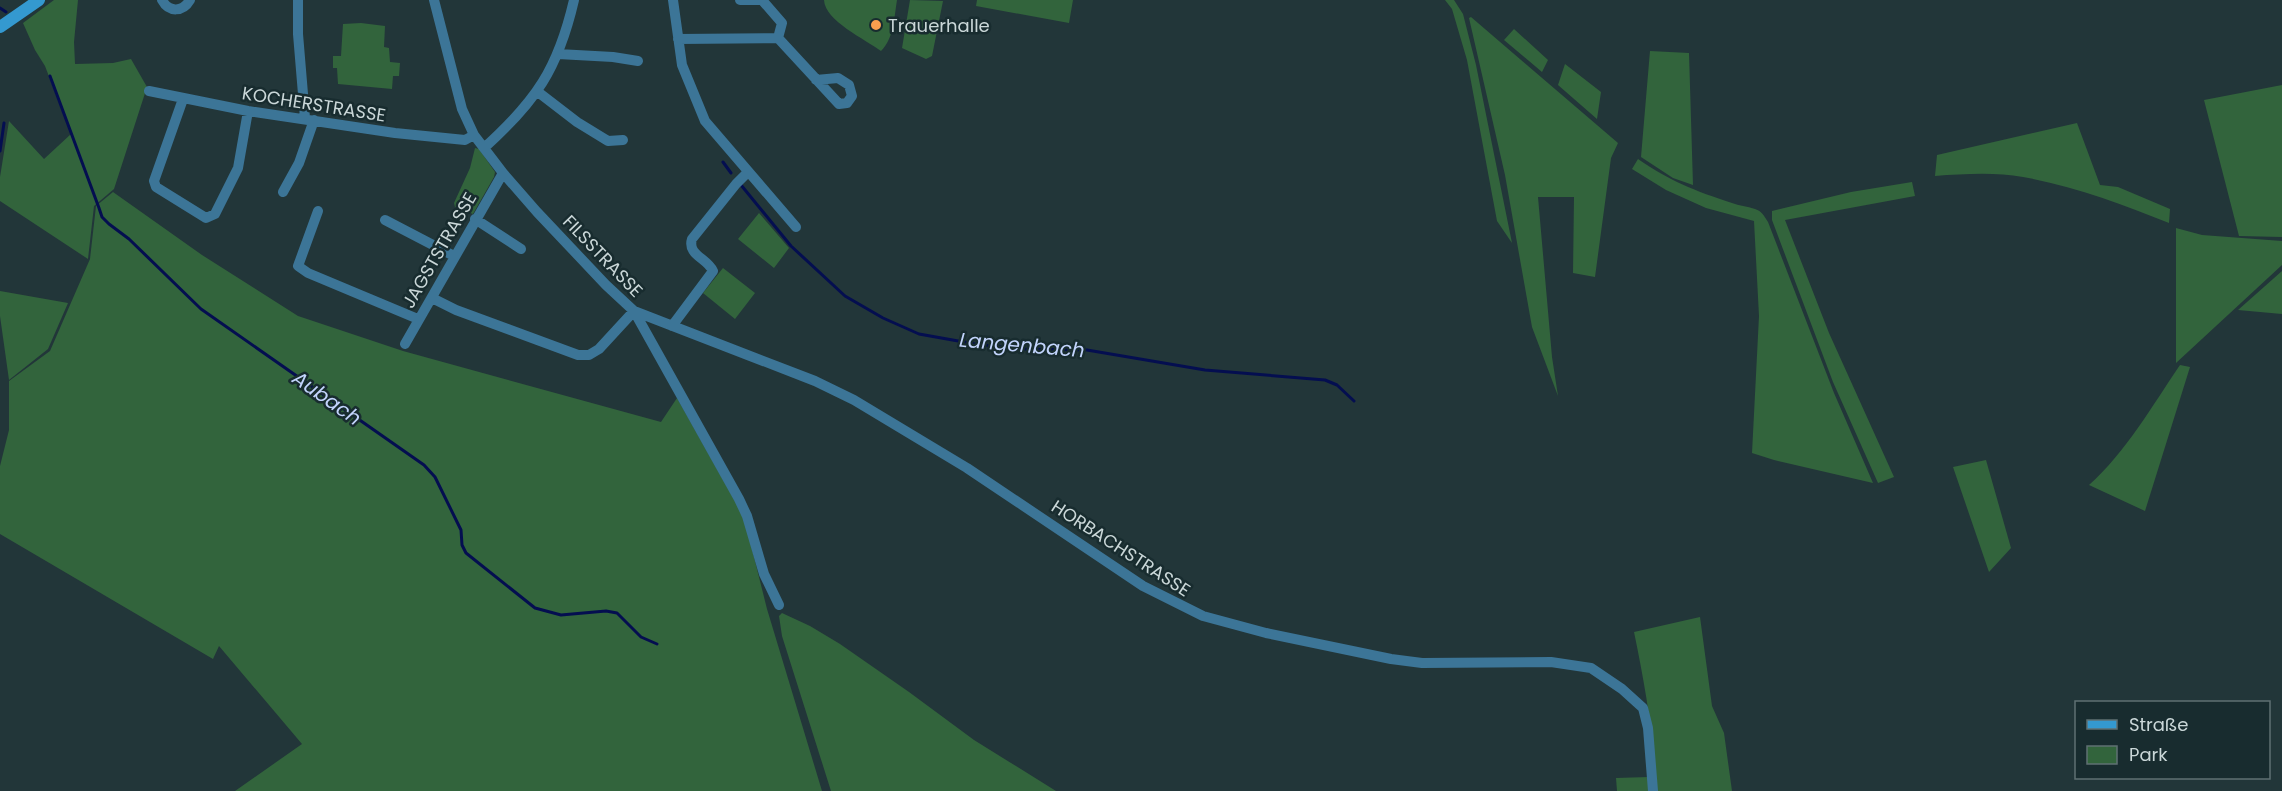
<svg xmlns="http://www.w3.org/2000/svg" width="2282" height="791" viewBox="0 0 2282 791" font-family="Poppins,sans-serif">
	<rect width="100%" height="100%" fill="#223639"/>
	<path fill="#32643c" d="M 54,0 L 78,0 L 74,42 L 75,64 L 113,63 L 131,59 L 147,87 L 114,189 L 94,206 L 88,259 L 0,201 L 0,177 L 9,121 L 44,159 L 71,134 L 45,66 L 35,50 L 23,23 Z
		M 824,0 L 897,0 C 894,18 894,38 881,51 C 865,39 825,21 824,0 Z
		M 910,0 L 943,1 L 932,56 L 926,59 L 902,48 Z
		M 977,0 L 1073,0 L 1069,23 L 976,6 Z
		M 1445,0 L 1454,0 L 1463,14 L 1476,65 L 1512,243 L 1497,221 L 1467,60 L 1452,9 Z
		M 1471,17 L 1618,143 L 1611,158 L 1595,277 L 1573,273 L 1574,197 L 1538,197 L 1552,357 L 1558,396 L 1532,327 L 1505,175 L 1469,18 Z
		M 361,23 L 385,26 L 384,47 L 389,48 L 390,62 L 400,63 L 399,76 L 393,76 L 392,89 L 338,84 L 337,68 L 333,68 L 333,56 L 341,56 L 343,24 Z
		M 1514,29 L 1548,60 L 1542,72 L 1504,40 Z
		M 1650,51 L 1689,53 L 1693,185 L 1673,178 L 1641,157 Z
		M 1565,64 L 1601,92 L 1597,119 L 1558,85 Z
		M 2282,85 L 2282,237 L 2239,236 L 2204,100 Z
		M 2077,123 L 2100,185 L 2118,187 L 2170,209 L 2169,223 C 2122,204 2074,186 2023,177 C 1995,172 1964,174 1935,176 L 1937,155 Z
		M 475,148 L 479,149 L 495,172 L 494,177 L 473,214 L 455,207 L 454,203 L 470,168 Z
		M 1638,159 C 1670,181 1695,191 1732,203 C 1739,206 1747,206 1755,209 C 1762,211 1764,216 1768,222 L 1834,393 L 1873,483 L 1774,460 L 1752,453 L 1759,316 L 1754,221 L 1706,208 L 1666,190 L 1632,169 Z
		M 1912,182 L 1915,196 L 1785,220 L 1829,333 L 1894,477 L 1878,483 L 1833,382 L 1772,220 L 1772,211 L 1851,192 Z
		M 113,192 L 202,255 L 298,316 L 403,351 L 661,422 L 677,398 L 744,517 L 767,609 L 822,791 L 235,791 L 302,744 L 219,646 L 213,659 L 0,534 L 0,466 L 9,430 L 9,381 L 50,351 L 90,259 L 96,206 Z
		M 759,213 L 789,248 L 774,268 L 738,239 Z
		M 2176,228 L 2202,235 L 2282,241 L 2282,265 L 2176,363 Z
		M 723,268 L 755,293 L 735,319 L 703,293 Z
		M 2282,271 L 2282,314 L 2238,310 Z
		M 0,291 L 68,303 L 48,349 L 9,380 L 0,316 Z
		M 2180,365 L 2190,367 L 2145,511 L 2089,485 C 2126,452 2152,406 2180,365 Z
		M 1986,460 L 2011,548 L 1989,572 L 1953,467 Z
		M 782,613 L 810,626 L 840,644 L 909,692 L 974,740 L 1056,791 L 831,791 L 782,636 L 779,616 Z
		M 1700,617 L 1712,706 L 1724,733 L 1732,791 L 1656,791 C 1654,737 1645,685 1634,632 Z
		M 1649,777 L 1649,791 L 1617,791 L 1616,778 Z"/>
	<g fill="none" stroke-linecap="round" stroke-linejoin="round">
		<path stroke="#040e50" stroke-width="3" d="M 0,8 L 6,12
			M 50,76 L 99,208 L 102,217 L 109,224 L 129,239 L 201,309 L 424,465 L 435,477 L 461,530 L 462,545 L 466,553 L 535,608 L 561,615 L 606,611 L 617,613 L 641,637 L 657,644
			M 0,151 L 4,123
			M 723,162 L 731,173
			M 741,185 L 791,246 L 845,296 L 883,318 L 919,334 L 975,344 L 1020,349 L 1087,350 L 1205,370 L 1325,380 L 1337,385 L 1354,401"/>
		<path stroke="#3c7597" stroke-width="10" d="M 162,0 C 169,13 183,12 190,0
			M 298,0 L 298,34 L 305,118
			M 434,0 L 462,109 L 474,135 L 503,173 L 537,212 L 606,285 L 634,311 L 739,499 L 747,516 L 764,574 L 779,605
			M 673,0 L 682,65 L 705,121 L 796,227
			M 740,0 L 762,0 L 782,23 L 778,38
			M 678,39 L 778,38 L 839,104 L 847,103 L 852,96 L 849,85 L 838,78 L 816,80
			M 558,54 L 613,57 L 638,61
			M 149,91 L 248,111 L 395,133 L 465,140 L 474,135
			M 538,92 L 577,122 L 608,141 L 623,140
			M 183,99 L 154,181 L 156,187 L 206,218 L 215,214 L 238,168 L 248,111
			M 484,148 C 536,101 558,69 574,0
			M 283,192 L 299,163 L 314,120
			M 318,211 L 298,266 L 308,273 L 418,319
			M 475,219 L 521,249
			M 385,220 L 454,256
			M 432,298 L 456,310 L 578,355 L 589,355 L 599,349 L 634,311
			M 634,311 L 815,381 L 854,400 L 967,468 L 1143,586 L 1203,616 L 1266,633 L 1391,659 L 1422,663 L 1551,662 L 1591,668 L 1622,689 L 1643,708 L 1648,728 L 1653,791
			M 672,326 L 713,271 C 707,258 687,255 692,239 L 736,184 L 748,172
			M 405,344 L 503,173"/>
		<path stroke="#3499d0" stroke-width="12" d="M 0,27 L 39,0"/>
	</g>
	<circle fill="#fa9f4e" stroke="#182c2f" stroke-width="2" cx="876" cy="25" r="6"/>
	<g text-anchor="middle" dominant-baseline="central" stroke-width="5" stroke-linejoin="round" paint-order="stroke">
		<g font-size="18" fill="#cad7d8" stroke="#182c2f" text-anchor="start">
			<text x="888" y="25">Trauerhalle</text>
		</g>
		<g font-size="18" fill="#cad7d8" stroke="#182c2f">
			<text transform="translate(314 104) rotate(9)">KOCHERSTRASSE</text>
			<text transform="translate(439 250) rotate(-60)">JAGSTSTRASSE</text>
			<text transform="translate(603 256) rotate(46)">FILSSTRASSE</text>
			<text transform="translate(1121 548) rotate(33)">HORBACHSTRASSE</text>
		</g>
		<g font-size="20" font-style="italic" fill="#c2d4fc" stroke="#182c2f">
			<text transform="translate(1022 345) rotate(5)">Langenbach</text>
			<text transform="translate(327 398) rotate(35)">Aubach</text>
		</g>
	</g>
	<rect x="2075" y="701" width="195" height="78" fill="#182c2f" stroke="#5f7073" stroke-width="1.5"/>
	<rect x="2087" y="720" width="30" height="9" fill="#3499d0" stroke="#5f7073" stroke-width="1.5"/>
	<text x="2129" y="731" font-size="18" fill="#cad7d8">Straße</text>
	<rect x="2087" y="746" width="30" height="18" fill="#32643c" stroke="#5f7073" stroke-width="1.5"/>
	<text x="2129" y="761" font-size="18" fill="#cad7d8">Park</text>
</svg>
